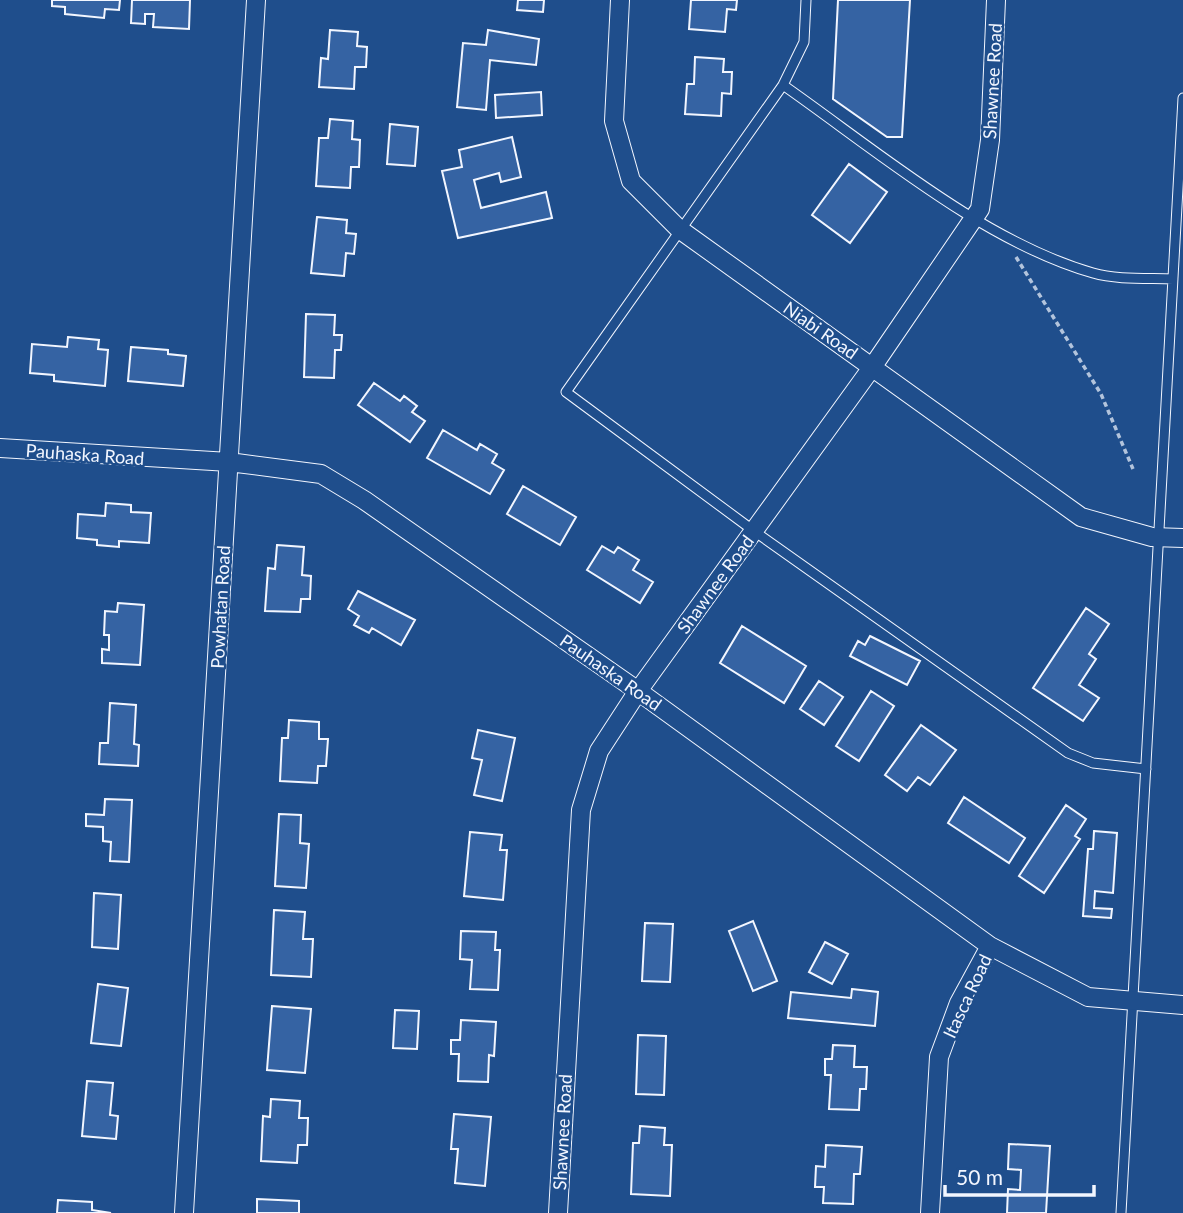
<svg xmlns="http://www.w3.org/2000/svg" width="1183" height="1213" viewBox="0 0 1183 1213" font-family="Lato,sans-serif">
	<rect width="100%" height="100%" fill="#1f4e8c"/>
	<path fill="#3563a3" stroke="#f2f6ff" stroke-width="2" d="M 52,0 L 120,0 L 119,10 L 105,9 L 104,18 L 65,14 L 65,7 L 52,6 Z
		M 132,0 L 190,0 L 189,29 L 153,27 L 154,14 L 145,14 L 145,24 L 131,23 Z
		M 518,0 L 544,0 L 543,12 L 517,10 Z
		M 691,0 L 737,0 L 736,10 L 727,9 L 725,32 L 689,29 Z
		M 838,0 L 910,0 L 902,137 L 887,137 L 833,99 Z
		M 330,30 L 358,32 L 357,46 L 367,47 L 366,67 L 355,67 L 354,89 L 319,87 L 321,58 L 328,59 Z
		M 488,30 L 539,39 L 536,65 L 490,60 L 486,110 L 457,107 L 463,43 L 486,45 Z
		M 695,57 L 724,59 L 723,72 L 732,72 L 731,94 L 722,93 L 721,116 L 685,114 L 687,84 L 694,84 Z
		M 541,92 L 542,115 L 496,118 L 495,95 Z
		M 330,119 L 353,121 L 352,139 L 360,140 L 359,167 L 351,167 L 350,188 L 316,186 L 319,138 L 328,138 Z
		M 390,124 L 418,127 L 415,166 L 387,164 Z
		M 512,137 L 521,177 L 501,182 L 499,173 L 474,180 L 481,208 L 546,192 L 552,218 L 458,238 L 442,171 L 462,167 L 459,150 Z
		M 849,164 L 887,192 L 850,243 L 812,215 Z
		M 317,217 L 347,220 L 346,233 L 356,234 L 354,254 L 346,253 L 344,276 L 311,273 Z
		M 306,314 L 335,315 L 334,335 L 342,335 L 341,350 L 335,350 L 334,378 L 304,377 Z
		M 68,337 L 99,340 L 98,349 L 108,350 L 105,386 L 54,381 L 54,375 L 30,373 L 32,344 L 67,347 Z
		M 131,347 L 168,350 L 168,354 L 186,356 L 183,386 L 128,381 Z
		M 374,383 L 400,401 L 404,396 L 417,406 L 412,412 L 425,421 L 410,442 L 358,405 Z
		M 443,430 L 477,450 L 480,444 L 497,454 L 492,463 L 504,470 L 490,494 L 427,458 Z
		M 523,486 L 576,517 L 560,545 L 507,514 Z
		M 106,503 L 131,505 L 131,512 L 151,513 L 149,543 L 119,541 L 119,547 L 97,545 L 97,540 L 77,538 L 78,514 L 105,516 Z
		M 277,545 L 304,547 L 302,575 L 311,576 L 310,599 L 301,599 L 300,612 L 265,611 L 268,568 L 275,569 Z
		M 602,546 L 614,553 L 618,547 L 639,560 L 633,570 L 653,582 L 640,603 L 587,570 Z
		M 358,591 L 415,620 L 401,645 L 372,628 L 369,633 L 354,625 L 359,616 L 348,609 Z
		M 118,603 L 144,605 L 140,665 L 102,663 L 102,649 L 109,650 L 109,635 L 104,635 L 105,611 L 117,612 Z
		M 1086,608 L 1109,624 L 1089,654 L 1096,659 L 1079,685 L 1099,698 L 1083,721 L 1033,688 Z
		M 742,626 L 806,666 L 784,703 L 720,663 Z
		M 870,636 L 920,661 L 907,685 L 850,656 L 858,641 L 865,645 Z
		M 819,681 L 843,697 L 824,725 L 800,709 Z
		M 871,691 L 894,706 L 859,761 L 836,746 Z
		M 110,703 L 136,705 L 134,744 L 139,745 L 138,766 L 99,764 L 100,743 L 108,743 Z
		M 289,720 L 319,722 L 319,739 L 328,739 L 326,766 L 318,766 L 317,783 L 280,781 L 282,738 L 288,738 Z
		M 921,725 L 956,750 L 930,785 L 918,777 L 907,791 L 885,775 Z
		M 478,730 L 515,738 L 502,801 L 474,795 L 482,760 L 472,758 Z
		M 964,797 L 1025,838 L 1009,863 L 948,823 Z
		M 105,799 L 132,800 L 129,862 L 110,861 L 111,842 L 103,841 L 103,827 L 86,826 L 86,814 L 104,815 Z
		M 1066,805 L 1086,819 L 1075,836 L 1080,839 L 1044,893 L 1019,876 Z
		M 279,814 L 301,815 L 300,843 L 309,844 L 306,888 L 275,886 Z
		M 1094,831 L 1117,833 L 1113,893 L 1095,891 L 1094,908 L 1112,909 L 1111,918 L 1083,916 L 1088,849 L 1093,849 Z
		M 470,832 L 502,835 L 500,850 L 507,850 L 503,900 L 464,896 Z
		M 94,893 L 121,895 L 118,949 L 92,947 Z
		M 274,910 L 305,912 L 303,939 L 313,939 L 311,977 L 271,975 Z
		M 753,921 L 777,981 L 753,991 L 729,931 Z
		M 645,923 L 673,924 L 670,982 L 642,981 Z
		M 461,931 L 496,932 L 495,950 L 500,950 L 498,990 L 470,989 L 472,960 L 460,959 Z
		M 825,942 L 848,954 L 832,984 L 809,972 Z
		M 98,984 L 128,988 L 121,1046 L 91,1043 Z
		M 852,989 L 878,992 L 875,1026 L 788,1018 L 791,992 L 851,998 Z
		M 272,1006 L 311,1009 L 305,1073 L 267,1070 Z
		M 395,1010 L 419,1011 L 417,1049 L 393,1048 Z
		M 461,1020 L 496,1022 L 494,1056 L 489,1055 L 488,1082 L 458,1081 L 459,1054 L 451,1054 L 451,1040 L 460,1040 Z
		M 638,1035 L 666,1036 L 664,1095 L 636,1094 Z
		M 833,1045 L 855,1046 L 854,1067 L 867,1067 L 866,1089 L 860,1089 L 859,1110 L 829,1109 L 831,1075 L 825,1075 L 825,1059 L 832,1059 Z
		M 87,1081 L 113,1083 L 110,1115 L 118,1116 L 116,1139 L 82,1136 Z
		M 271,1099 L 300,1101 L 299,1118 L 308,1118 L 307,1145 L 298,1145 L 297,1163 L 261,1161 L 263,1116 L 270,1117 Z
		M 454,1114 L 491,1117 L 485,1186 L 455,1183 L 458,1149 L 451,1149 Z
		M 640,1126 L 665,1128 L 664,1145 L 672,1145 L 670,1196 L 631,1194 L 633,1143 L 639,1143 Z
		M 1009,1144 L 1050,1146 L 1046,1213 L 1007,1213 L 1008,1189 L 1020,1190 L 1021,1170 L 1008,1169 Z
		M 826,1145 L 862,1147 L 860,1174 L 854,1174 L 853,1204 L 823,1203 L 824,1187 L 815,1187 L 816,1166 L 825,1167 Z
		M 257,1199 L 299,1201 L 299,1213 L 257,1213 Z
		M 58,1200 L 92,1202 L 92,1210 L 111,1213 L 57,1213 Z"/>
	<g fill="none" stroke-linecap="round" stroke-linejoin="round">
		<defs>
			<path id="service" d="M 806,0 L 804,42 L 783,85 L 566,392 L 754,531 L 1068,753 L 1093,763 L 1146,769
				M 783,85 C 876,150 984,242 1093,273 C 1117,280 1148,278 1173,279
				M 1121,1213 L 1183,98"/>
			<path id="minor" d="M 620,0 L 614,121 L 631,181 L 679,229 L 1081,517 L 1152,537 L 1183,538
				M 0,448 L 229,462 L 321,474 L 364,500 L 638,691 L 990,946 L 1088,997 L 1183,1005
				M 184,1213 L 256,0
				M 558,1213 L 581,810 L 599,751 L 638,691 L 873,366 L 980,209 L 990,140 L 996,0
				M 930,1213 L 939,1057 L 959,1003 L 990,946"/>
		</defs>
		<use href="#service" stroke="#f2f6ff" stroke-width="11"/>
		<use href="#minor" stroke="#f2f6ff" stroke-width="20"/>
		<path stroke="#b3c4dc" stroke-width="3.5" stroke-dasharray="5 3.5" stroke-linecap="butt" d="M 1016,257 L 1101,394 L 1133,469"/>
		<use href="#service" stroke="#1f4e8c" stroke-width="9"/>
		<use href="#minor" stroke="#1f4e8c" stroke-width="18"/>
	</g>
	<g text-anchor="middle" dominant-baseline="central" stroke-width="5" stroke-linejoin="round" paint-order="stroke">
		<g font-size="18" fill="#f2f6ff" stroke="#1f4e8c">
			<text transform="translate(992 81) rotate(-87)">Shawnee Road</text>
			<text transform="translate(821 330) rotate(35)">Niabi Road</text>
			<text transform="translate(85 454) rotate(4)">Pauhaska Road</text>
			<text transform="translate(715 584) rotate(-54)">Shawnee Road</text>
			<text transform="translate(220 607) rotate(-87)">Powhatan Road</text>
			<text transform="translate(611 672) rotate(35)">Pauhaska Road</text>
			<text transform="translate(967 996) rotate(-65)">Itasca Road</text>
			<text transform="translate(562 1132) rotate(-87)">Shawnee Road</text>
		</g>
	</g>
	<path d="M945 1185v10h149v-10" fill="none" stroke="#f2f6ff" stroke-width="3.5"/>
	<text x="956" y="1185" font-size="21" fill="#f2f6ff" stroke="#1f4e8c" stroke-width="5" paint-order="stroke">50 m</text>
</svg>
